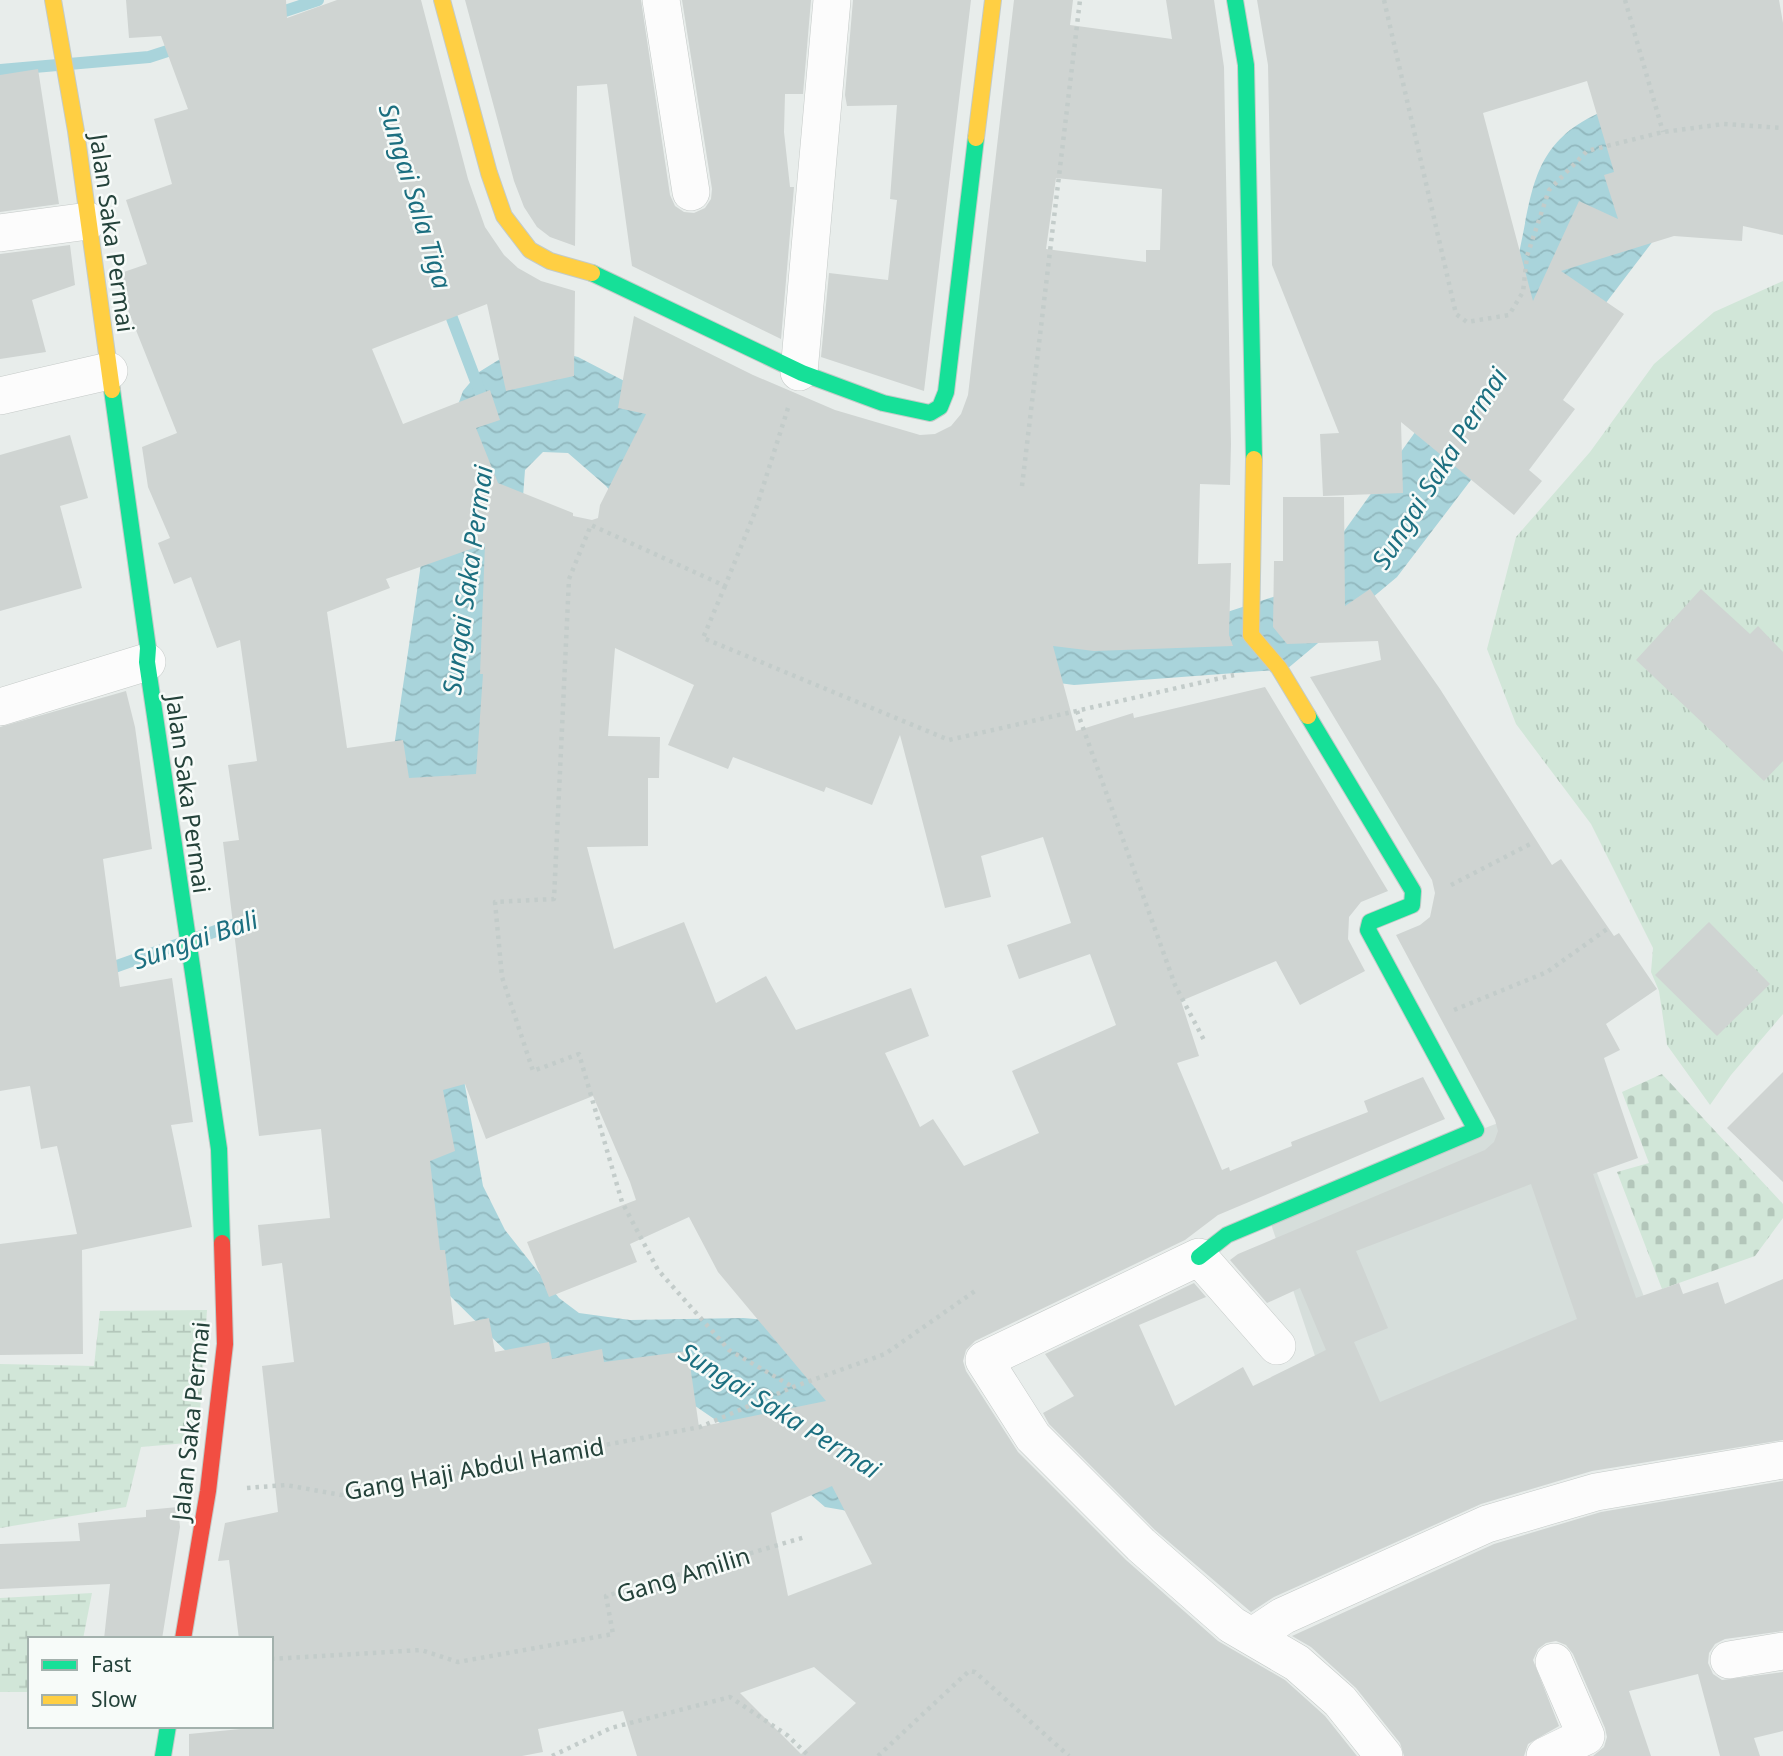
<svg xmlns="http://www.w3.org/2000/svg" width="1783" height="1756" viewBox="0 0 1783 1756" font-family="'Noto Sans',sans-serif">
	<defs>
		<pattern id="grass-tufts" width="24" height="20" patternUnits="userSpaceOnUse" patternTransform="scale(1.75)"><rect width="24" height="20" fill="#d1e6d8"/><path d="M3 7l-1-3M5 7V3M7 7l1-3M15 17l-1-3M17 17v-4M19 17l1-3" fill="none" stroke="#b3c6ba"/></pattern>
		<pattern id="wetland-marsh" width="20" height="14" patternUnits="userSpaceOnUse" patternTransform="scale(1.75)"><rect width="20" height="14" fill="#d1e6d8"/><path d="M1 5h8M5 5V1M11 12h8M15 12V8" fill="none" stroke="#b3c6ba"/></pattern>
		<pattern id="cemetery-stones" width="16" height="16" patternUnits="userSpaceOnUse" patternTransform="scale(1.75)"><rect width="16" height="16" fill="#d1e6d8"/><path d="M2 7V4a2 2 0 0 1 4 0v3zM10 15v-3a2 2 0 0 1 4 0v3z" fill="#b3c6ba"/></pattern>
		<pattern id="water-waves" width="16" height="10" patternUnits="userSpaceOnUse" patternTransform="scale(1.75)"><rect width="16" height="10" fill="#a9d4db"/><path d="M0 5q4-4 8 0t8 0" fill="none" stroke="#91b7bd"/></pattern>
	</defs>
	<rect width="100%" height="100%" fill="#e8edeb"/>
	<path fill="#d6dedb" d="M 1568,1096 L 1666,1355 L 1357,1482 L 1267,1212 Z"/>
	<path fill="url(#grass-tufts)" d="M 1783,281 L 1783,1014 L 1731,1075 L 1710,1105 L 1667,1045 L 1659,991 L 1651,972 L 1653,948 L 1591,824 L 1516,724 L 1487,649 L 1516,537 L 1590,452 L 1654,364 L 1714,312 Z"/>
	<path fill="url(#wetland-marsh)" d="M 207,1310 L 198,1442 L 141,1447 L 126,1507 L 0,1528 L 0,1364 L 94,1366 L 100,1311 Z
		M 92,1593 L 83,1639 L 30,1639 L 30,1692 L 0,1692 L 0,1598 Z"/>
	<path fill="url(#cemetery-stones)" d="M 1662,1074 L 1783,1204 L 1783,1218 L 1755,1256 L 1662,1289 L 1617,1172 L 1649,1163 L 1622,1092 Z"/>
	<path fill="url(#water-waves)" d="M 1597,114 L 1695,186 L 1397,577 L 1287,669 L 1074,685 L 977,672 L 622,505 L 606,486 L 568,453 L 543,452 L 525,470 L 514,619 L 453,1019 L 483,1186 L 505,1230 L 559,1298 L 579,1313 L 630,1320 L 743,1318 L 794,1322 L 1155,1647 L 854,1512 L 825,1507 L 758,1449 L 685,1399 L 531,1376 L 441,1287 L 367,930 L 435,469 L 463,391 L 479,372 L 500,359 L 554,351 L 578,357 L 746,444 L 1209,618 L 1282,594 L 1322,562 L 1499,315 C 1505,300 1511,284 1515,269 C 1533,204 1525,147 1597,114 Z"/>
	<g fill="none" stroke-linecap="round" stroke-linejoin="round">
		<path stroke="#a9d4db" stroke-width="12" d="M 273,15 L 318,0
			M 0,70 L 149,57 L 183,46
			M 447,305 L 480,392
			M 103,971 L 247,920"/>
	</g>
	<path fill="#cfd4d2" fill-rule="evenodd" d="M 126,0 L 286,0 L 287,18 L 337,0 L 421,0 L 468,179 L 485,227 L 504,255 L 518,268 L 541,281 L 575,291 L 574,376 L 506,391 L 487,304 L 372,349 L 403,424 L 490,390 L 500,420 L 476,428 L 498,483 L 573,513 L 573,516 L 592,520 L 598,518 L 600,505 L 646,414 L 618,408 L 634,316 L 753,375 L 835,410 L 920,435 L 935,434 L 951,426 L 961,414 L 968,395 L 1014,0 L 1073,0 L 1070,25 L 1172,39 L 1166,0 L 1214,0 L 1224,67 L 1231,444 L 1230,485 L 1200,484 L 1198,564 L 1231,563 L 1229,635 L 1233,646 L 1094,651 L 1053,646 L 1076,731 L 1133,713 L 1134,718 L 1265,687 L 1388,891 L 1361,902 L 1349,917 L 1348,939 L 1365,971 L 1300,1005 L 1276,961 L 1181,1001 L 1199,1056 L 1177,1063 L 1222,1170 L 1229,1167 L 1230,1171 L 1292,1146 L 1291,1142 L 1368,1112 L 1364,1101 L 1423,1077 L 1445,1119 L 1218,1215 L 1185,1240 L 975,1341 L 966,1350 L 963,1361 L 966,1371 L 1018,1452 L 1126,1560 L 1218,1641 L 1285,1680 L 1325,1716 L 1357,1756 L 637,1756 L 623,1711 L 538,1729 L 543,1752 L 522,1756 L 189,1756 L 189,1734 L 271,1726 L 271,1639 L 239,1639 L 229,1560 L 218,1561 L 225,1523 L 278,1512 L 262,1366 L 294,1362 L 282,1263 L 262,1266 L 258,1225 L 330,1218 L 321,1129 L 259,1136 L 223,842 L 239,840 L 228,765 L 257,761 L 240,640 L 217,648 L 191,577 L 174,584 L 158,543 L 170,538 L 148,487 L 142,447 L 177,433 L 120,290 L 118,274 L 147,264 L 126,200 L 172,184 L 154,119 L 188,109 L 161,36 L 129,38 ZM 1056,178 L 1162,189 L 1160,250 L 1146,250 L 1146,262 L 1046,249 ZM 485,544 L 480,674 L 483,674 L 476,774 L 409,778 L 403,740 L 347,748 L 327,612 L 390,588 L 386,579 ZM 615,648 L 694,685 L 668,745 L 728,769 L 733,757 L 824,792 L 826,787 L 872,805 L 900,735 L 945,908 L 991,897 L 981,856 L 1043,837 L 1071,923 L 1007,945 L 1019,979 L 1090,954 L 1116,1025 L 1012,1071 L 1039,1133 L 964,1166 L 933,1119 L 920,1127 L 885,1053 L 929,1036 L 911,988 L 796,1030 L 766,976 L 716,1003 L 684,922 L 614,949 L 587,847 L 648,846 L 648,778 L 659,778 L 660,737 L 608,736 ZM 465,1084 L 486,1139 L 593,1096 L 630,1182 L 636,1200 L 527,1242 L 549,1297 L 637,1262 L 630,1244 L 689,1217 L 718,1272 L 826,1401 L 699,1427 L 688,1351 L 604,1362 L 602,1349 L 552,1359 L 549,1342 L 495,1352 L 489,1318 L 454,1325 L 445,1250 L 440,1250 L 430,1161 L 455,1151 L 443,1090 ZM 832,1486 L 872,1564 L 788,1596 L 771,1513 ZM 814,1667 L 856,1703 L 801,1754 L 740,1693 Z
		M 465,0 L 641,0 L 670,195 L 675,206 L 684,212 L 694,213 L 705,208 L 711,199 L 712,189 L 682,0 L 811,0 L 803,94 L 785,94 L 784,132 L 790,187 L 794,187 L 781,339 L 632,266 L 607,84 L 577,86 L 575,246 L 550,237 L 537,227 L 524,207 L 514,181 Z
		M 853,0 L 971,0 L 924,391 L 821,357 L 829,273 L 888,280 L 897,200 L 890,199 L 897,105 L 847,106 L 845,95 Z
		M 1257,0 L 1779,0 L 1783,23 L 1783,235 L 1743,226 L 1742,241 L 1674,236 L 1561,271 L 1624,314 L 1563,400 L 1575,409 L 1529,470 L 1542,481 L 1514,515 L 1401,422 L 1403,493 L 1323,496 L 1320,434 L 1339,433 L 1272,265 L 1268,65 ZM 1587,81 L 1614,172 L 1604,175 L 1618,219 L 1579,201 L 1533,301 L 1483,113 Z
		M 38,69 L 59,204 L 0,212 L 0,75 Z
		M 70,245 L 75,285 L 32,300 L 46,352 L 0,359 L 0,254 Z
		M 70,435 L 88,498 L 60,506 L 82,588 L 0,611 L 0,455 Z
		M 1283,497 L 1344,497 L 1345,606 L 1370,589 L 1440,689 L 1552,865 L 1561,859 L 1614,936 L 1619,933 L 1657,989 L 1606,1024 L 1620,1050 L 1604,1058 L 1638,1158 L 1593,1174 L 1636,1298 L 1679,1283 L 1683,1294 L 1718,1282 L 1725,1304 L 1783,1279 L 1783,1440 L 1592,1471 L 1481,1504 L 1274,1597 L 1251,1612 L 1155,1530 L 1049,1424 L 1043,1413 L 1074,1396 L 1045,1354 L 1194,1283 L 1206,1297 L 1139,1325 L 1175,1406 L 1243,1367 L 1253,1386 L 1326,1350 L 1300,1288 L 1267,1303 L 1230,1260 L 1238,1254 L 1485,1150 L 1494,1142 L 1498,1131 L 1495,1120 L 1396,935 L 1420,925 L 1430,917 L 1435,893 L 1432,880 L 1310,677 L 1381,660 L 1378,641 L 1287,644 L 1273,627 L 1274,561 L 1283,561 ZM 1531,1184 L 1577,1319 L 1380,1402 L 1354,1342 L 1388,1328 L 1356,1251 Z
		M 1701,589 L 1750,634 L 1758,626 L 1783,652 L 1783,761 L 1764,781 L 1636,660 Z
		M 126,691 L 135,727 L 152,849 L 103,859 L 120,987 L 172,978 L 193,1122 L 171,1125 L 192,1227 L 82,1250 L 83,1354 L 0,1355 L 0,1244 L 77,1234 L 57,1146 L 41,1149 L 30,1086 L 0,1091 L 0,727 Z
		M 1709,922 L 1770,984 L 1717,1036 L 1655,975 Z
		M 1783,1072 L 1783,1182 L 1727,1128 Z
		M 1783,1481 L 1783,1631 L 1725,1639 L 1715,1644 L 1709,1653 L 1708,1663 L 1713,1674 L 1722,1680 L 1783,1672 L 1783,1731 L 1754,1738 L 1760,1756 L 1720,1756 L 1698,1674 L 1629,1691 L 1651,1756 L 1593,1756 L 1604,1747 L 1607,1737 L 1605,1728 L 1573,1654 L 1566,1645 L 1556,1641 L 1546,1643 L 1538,1649 L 1533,1660 L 1559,1726 L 1528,1744 L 1524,1756 L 1404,1756 L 1400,1743 L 1356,1688 L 1311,1647 L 1292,1636 L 1494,1544 L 1601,1512 Z
		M 178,1507 L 180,1527 L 162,1639 L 104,1639 L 110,1584 L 0,1589 L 0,1544 L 80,1541 L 78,1523 L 146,1517 L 146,1510 Z"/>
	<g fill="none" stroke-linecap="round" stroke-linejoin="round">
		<defs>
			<path id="street" d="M 661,0 L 691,192
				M 0,233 L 88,221
				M 799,372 L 832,0
				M 0,396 L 109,371
				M 0,707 L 147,662
				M 1277,1346 L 1199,1257 L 984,1360 L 1033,1437 L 1141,1545 L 1232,1625 L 1297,1663 L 1340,1701 L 1384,1756
				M 1253,1636 L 1283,1616 L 1487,1524 L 1596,1492 L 1783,1460
				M 1729,1660 L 1783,1651
				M 1545,1756 L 1586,1736 L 1554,1662"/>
			<path id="fast" d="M 1235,0 L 1246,65 L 1254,459
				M 592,273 L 802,373 L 883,403 L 930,413 L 940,407 L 946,392 L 976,138
				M 112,390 L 148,648 L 147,662 L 219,1149 L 222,1243
				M 1199,1257 L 1227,1235 L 1476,1130 L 1368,930 L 1370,922 L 1412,905 L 1413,891 L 1308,716
				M 163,1756 L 168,1726"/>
			<path id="slow" d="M 53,0 L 76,131 L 112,390
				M 442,0 L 489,173 L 504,216 L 530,250 L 550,261 L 592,273
				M 976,138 L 993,0
				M 1254,459 L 1251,635 L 1279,668 L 1308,716"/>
			<path id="jam" d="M 183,1639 L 208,1491 L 225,1344 L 222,1243"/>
		</defs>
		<use href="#street" stroke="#c5cac8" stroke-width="38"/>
		<use href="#fast" stroke="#c3cbc8" stroke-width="18"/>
		<use href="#slow" stroke="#c3cbc8" stroke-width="18"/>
		<use href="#jam" stroke="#c3cbc8" stroke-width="18"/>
		<path stroke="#c3ccca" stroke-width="4.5" stroke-dasharray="3.5 5" stroke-linecap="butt" d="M 1384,0 L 1456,314 L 1467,322 L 1509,315 L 1523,292 L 1527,256 L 1549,190 L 1587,151 L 1663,132 L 1724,124 L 1783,128
			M 1625,0 L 1663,132
			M 788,408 L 755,512 L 725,586 L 591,525 L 569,579 L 554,899 L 495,902 L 502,977 L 533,1071 L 579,1054 L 622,1202 L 658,1270 L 729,1350 L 793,1387
			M 1022,486 L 1080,0
			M 725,586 L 703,638 L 949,740 L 1234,675
			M 1077,711 L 1175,985 L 1204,1040
			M 1451,885 L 1534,842
			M 1454,1010 L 1547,972 L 1607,929
			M 247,1488 L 286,1485 L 341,1495 L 700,1427 L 793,1387 L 885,1354 L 975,1291
			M 271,1659 L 421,1650 L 458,1662 L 613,1634 L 606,1596 L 805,1537
			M 552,1756 L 611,1728 L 730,1697 L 787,1735 L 809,1756
			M 878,1756 L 969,1671 L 975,1672 L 1069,1756"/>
		<use href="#street" stroke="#fcfcfc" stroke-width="37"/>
		<use href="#fast" stroke="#16e098" stroke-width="16"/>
		<use href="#slow" stroke="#ffcf43" stroke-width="16"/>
		<use href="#jam" stroke="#f24e42" stroke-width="16"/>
	</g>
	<g text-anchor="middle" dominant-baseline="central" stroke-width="5" stroke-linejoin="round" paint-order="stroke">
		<g font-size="24" fill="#24423a" stroke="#f7fbf9">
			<text transform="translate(113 233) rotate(82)">Jalan Saka Permai</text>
			<text transform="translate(189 794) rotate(82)">Jalan Saka Permai</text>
			<text transform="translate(190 1421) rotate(-84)">Jalan Saka Permai</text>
			<text transform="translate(474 1468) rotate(-10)">Gang Haji Abdul Hamid</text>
			<text transform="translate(683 1574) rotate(-17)">Gang Amilin</text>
		</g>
		<g font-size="26" font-style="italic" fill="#1c6f80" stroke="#f7fbf9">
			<text transform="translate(416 196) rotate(73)">Sungai Sala Tiga</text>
			<text transform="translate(1439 468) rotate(-58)">Sungai Saka Permai</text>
			<text transform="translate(467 580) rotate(-82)">Sungai Saka Permai</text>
			<text transform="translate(195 939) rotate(-19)">Sungai Bali</text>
			<text transform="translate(780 1410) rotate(32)">Sungai Saka Permai</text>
		</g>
	</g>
	<rect x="28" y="1637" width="245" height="91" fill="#f7fbf9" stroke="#a3b1ad" stroke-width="2"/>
	<rect x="42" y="1660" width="35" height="10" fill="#16e098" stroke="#a3b1ad" stroke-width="2"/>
	<text x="91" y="1672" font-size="21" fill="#24423a">Fast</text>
	<rect x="42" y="1695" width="35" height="10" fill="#ffcf43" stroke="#a3b1ad" stroke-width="2"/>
	<text x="91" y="1707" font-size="21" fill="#24423a">Slow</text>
</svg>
